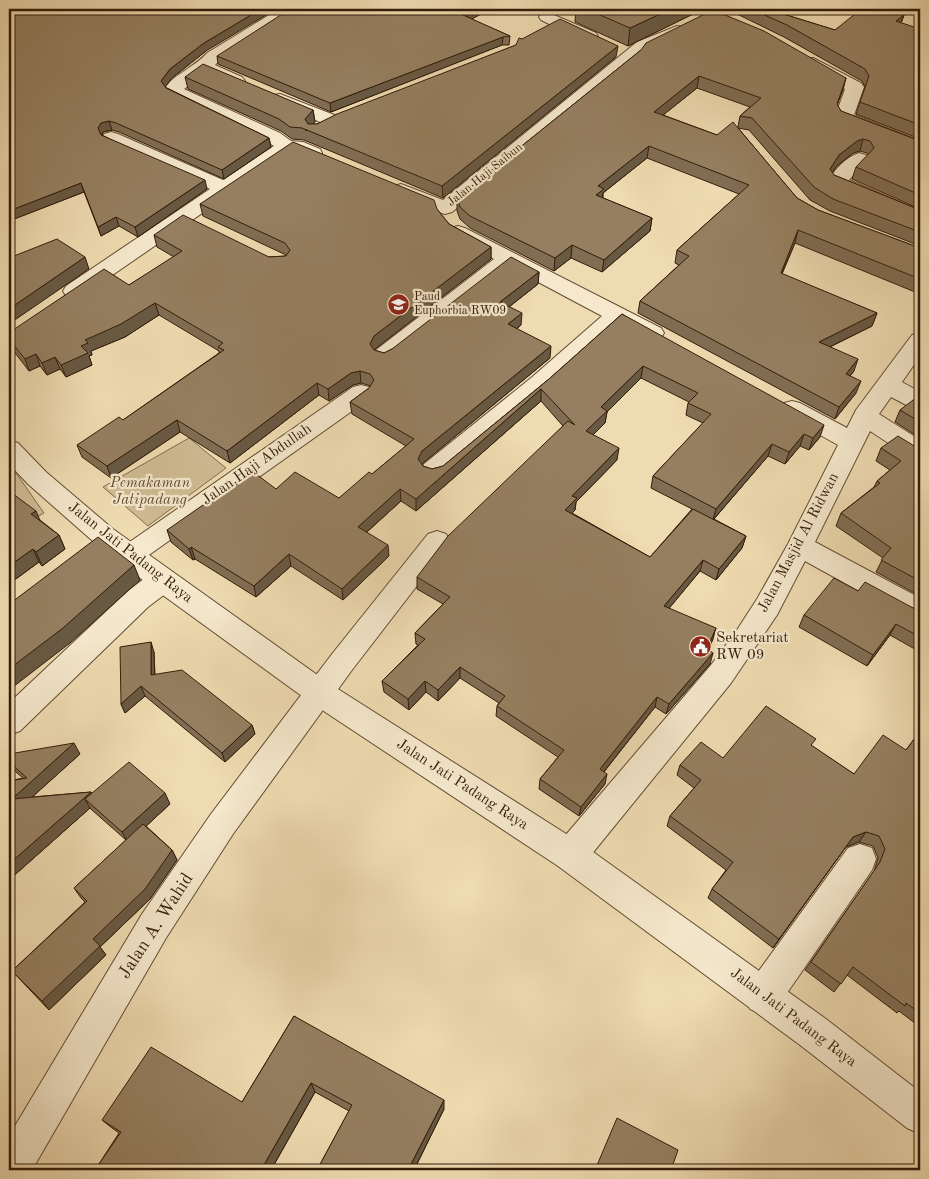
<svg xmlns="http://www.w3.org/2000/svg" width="929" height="1179" viewBox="0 0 929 1179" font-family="'Old Standard TT',serif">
	<rect width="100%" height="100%" fill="#efdbb1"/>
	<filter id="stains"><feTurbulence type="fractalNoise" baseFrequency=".004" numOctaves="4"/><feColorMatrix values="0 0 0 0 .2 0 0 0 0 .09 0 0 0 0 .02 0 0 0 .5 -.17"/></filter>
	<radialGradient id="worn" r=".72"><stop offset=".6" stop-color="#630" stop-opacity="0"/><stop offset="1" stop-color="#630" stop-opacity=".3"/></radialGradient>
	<path fill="#cfbb94" stroke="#816c4e" d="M 189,438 L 226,468 L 148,526 L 103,487 Z
		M 9,463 L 44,513 L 9,533 Z"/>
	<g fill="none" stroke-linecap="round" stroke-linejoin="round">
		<defs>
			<path id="minor" d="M 279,9 L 298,9 L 296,12 L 219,61 L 215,65 L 242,77 L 245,81 L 242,85 C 230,88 217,79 205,74 L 184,89 L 280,133 L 291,141 L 303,142 L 320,149 L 322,153 L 320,157 C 308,160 299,151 288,154 L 82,296 L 74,298 L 66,296 L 63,291 L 66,286 L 210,189 L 104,142 L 102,138 L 104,134 L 111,132 L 118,134 L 223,180 L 274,146 L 266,141 L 169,95 L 164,89 C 174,74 195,67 207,53 Z
				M 707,9 L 725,9 C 721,15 715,15 708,13 Z
				M 547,12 L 596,33 L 598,37 L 596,41 L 584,41 L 541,20 L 539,17 L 541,14 Z
				M 677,26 L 683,27 L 685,31 L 683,35 L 649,50 L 452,212 L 445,214 L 438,212 L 394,194 L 391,190 L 394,186 L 401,184 L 443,200 L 637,42 Z
				M 813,58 L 861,83 L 864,87 L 854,115 L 920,141 L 920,154 L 838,121 L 835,117 L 845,89 L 807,67 L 804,63 L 807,59 Z
				M 280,94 L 337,116 L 340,120 L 337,124 L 331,126 L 325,124 L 274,103 L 271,99 L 274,95 Z
				M 859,153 L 866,155 L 869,159 L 849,180 L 920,211 L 920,224 L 831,186 L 828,182 C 834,170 846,157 859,153 Z
				M 458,226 L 465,228 L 661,328 L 664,333 L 661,338 L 653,340 L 645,338 L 619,325 L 547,390 L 442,476 L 433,479 L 424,476 L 420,470 L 424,464 L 531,378 L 602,316 L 510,267 L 392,360 L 384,363 L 376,360 L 373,355 L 376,350 L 494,259 L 451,236 L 448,232 L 451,228 Z
				M 920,333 L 920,356 L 902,382 L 920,392 L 920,410 L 912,408 L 891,397 L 879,414 L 920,440 L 920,461 L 911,458 L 870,431 L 815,542 L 920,598 L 920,622 L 910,619 L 805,561 L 777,615 L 731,683 L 582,866 L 570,870 L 558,866 L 554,855 L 558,844 L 711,665 L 737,630 L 757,599 L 788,544 L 838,445 L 784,415 L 780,409 L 784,403 L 792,401 L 800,403 L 847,428 L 856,410 L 912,335 Z
				M 361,385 L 369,387 L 373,393 L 369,399 L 139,562 L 130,565 L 121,562 L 117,555 L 121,548 L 353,387 Z
				M 437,531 L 446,534 L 450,541 L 446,548 L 352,670 L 233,834 L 166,938 L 32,1170 L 9,1170 L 9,1136 L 142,914 L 211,814 L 332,654 L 428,534 Z
				M 163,569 L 173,572 L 177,580 L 173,588 L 148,607 L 20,731 L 9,735 L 9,703 L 128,591 L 153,572 Z
				M 860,844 L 872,848 L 876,859 L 872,870 L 776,1009 L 763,1014 L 750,1009 L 745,996 L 750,983 L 848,848 Z"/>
			<path id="tertiary" d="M 9,440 L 18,443 L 46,472 L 113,529 L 173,572 L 330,684 L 582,844 L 826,1019 L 920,1092 L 920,1134 L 907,1128 L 800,1045 L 558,866 L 310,702 L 153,588 L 95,543 L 28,484 L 9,464 Z"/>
		</defs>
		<use href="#minor" stroke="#624c33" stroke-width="2"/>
		<use href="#tertiary" stroke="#624c33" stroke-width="2"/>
		<use href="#minor" fill="#f5e8cc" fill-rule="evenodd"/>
		<use href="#tertiary" fill="#f5e8cc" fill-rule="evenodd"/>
	</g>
	<path fill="#806d53" stroke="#331c09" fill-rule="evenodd" d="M 440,9 L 490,9 L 471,19 L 510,36 L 509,45 L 502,45 L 331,112 L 218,64 L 217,56 L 425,11 Z
		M 576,9 L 694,9 L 693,14 L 628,46 L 575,22 Z
		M 738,9 L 767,9 L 835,30 L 864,12 L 904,15 L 901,23 L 916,30 L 920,30 L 920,139 L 856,114 L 865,87 L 862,81 L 784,37 L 737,14 Z
		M 9,17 L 206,51 L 172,78 L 165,87 L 269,138 L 271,147 L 224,179 L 119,132 L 112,130 L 103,132 L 102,135 L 207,189 L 138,237 L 119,226 L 101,236 L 84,192 L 9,221 Z
		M 522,39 L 616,57 L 443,198 L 304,140 L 292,139 L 281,131 L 188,89 L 185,77 L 313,110 L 315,122 L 312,124 L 317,124 L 516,45 Z
		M 641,50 L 846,78 L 837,105 L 841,111 L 920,141 L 920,209 L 852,179 L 856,167 L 868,155 L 867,153 L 860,151 L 853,153 L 836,167 L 832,173 L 834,175 L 920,210 L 920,246 L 830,211 L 810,200 L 749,130 L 738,128 L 797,198 L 818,210 L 920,248 L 920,294 L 795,243 L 782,274 L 877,313 L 872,326 L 830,347 L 854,371 L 850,376 L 856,393 L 835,419 L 638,313 L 640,301 L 679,265 L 675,263 L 677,250 L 739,194 L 647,158 L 603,193 L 603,198 L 652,218 L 650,231 L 602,272 L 571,258 L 554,271 L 470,228 L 460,219 L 457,211 L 457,198 ZM 697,88 L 750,107 L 740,116 L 738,127 L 717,135 L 663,115 Z
		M 200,204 L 437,209 L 449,224 L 491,247 L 491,259 L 375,349 L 374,350 L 384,353 L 392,349 L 539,272 L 538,284 L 509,307 L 521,325 L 517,329 L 550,358 L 423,463 L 422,464 L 423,466 L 432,469 L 443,466 L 549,379 L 622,314 L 820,437 L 809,450 L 800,446 L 785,464 L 768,456 L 714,519 L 746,536 L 742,548 L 716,580 L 700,571 L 669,608 L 713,639 L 708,650 L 710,664 L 666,714 L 655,707 L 604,772 L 605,784 L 579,816 L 539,789 L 540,779 L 558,757 L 496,716 L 497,706 L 499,703 L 460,678 L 438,701 L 426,692 L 409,710 L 384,692 L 382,681 L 418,645 L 416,644 L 415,633 L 443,604 L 417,589 L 417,577 L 563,426 L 541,401 L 416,511 L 401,501 L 367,532 L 389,556 L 343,600 L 291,566 L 256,597 L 195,559 L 193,560 L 171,542 L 167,530 L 276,489 L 339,498 L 372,474 L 406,446 L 352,414 L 350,402 L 369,388 L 371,386 L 361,383 L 353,385 L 329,401 L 319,395 L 230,463 L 180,432 L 111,478 L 82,457 L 77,445 L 123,420 L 219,353 L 219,351 L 159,315 L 125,337 L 91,351 L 92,355 L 89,356 L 92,365 L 66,377 L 60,369 L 47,375 L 40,366 L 29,371 L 9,345 L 9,331 L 13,330 L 129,285 L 174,257 L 157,247 L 154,235 L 269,257 L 286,256 L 286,255 L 203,216 ZM 641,378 L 689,402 L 688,403 L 686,415 L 703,423 L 653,476 L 651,488 L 692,509 L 650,557 L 572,513 L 575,510 L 576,502 L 617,460 L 593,434 L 605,423 L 607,412 Z
		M 920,398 L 920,438 L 895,422 L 900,410 Z
		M 916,447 L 920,449 L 920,596 L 876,572 L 883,558 L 836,526 L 841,513 L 874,487 L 877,481 L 890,470 L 876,461 L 881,448 Z
		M 9,491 L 40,520 L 59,535 L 65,549 L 42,566 L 39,562 L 9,584 Z
		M 858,591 L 920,610 L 920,652 L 890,635 L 867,666 L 799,627 L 804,615 Z
		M 154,652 L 155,675 L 252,725 L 255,734 L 225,762 L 145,696 L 125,713 L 121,704 Z
		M 920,731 L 920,1027 L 899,1011 L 897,1013 L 847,975 L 834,992 L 805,970 L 874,871 L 878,858 L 873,846 L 859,842 L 846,847 L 773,948 L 708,898 L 712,889 L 726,870 L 667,826 L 670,816 L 694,788 L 677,775 L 680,765 L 723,758 L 812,746 L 854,774 L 906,750 Z
		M 9,754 L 80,754 L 32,797 L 91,792 L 92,794 L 170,804 L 146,826 L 172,850 L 177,860 L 150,899 L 100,947 L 106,955 L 49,1010 L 12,971 L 85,902 L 81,898 L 74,888 L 126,840 L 92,810 L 90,808 L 9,880 L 9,781 L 23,778 L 9,766 Z
		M 294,1016 L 444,1109 L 414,1170 L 317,1170 L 349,1111 L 315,1092 L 271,1170 L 95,1170 L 119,1133 L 112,1128 L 102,1120 L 242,1102 Z"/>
	<path fill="#685943" stroke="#331c09" d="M 9,9 L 16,9 L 9,12 Z
		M 261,9 L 276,9 L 206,51 L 172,78 L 163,90 L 161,81 L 170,69 L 204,43 Z
		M 475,9 L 490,9 L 463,24 L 463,15 Z
		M 671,9 L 694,9 L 693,14 L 628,46 L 630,28 Z
		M 904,15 L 900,26 L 896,21 Z
		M 503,37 L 502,45 L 331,112 L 330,103 Z
		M 618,46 L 616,57 L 443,198 L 442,186 Z
		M 699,76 L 697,88 L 652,124 L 654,112 Z
		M 846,78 L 843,90 L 833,116 L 837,104 Z
		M 313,110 L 315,122 L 306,131 L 305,119 Z
		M 109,121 L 112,130 L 103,132 L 100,137 L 98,128 L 101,123 Z
		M 269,138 L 271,147 L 224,179 L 222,170 Z
		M 863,139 L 860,151 L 853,153 L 836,167 L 826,181 L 830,169 L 839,155 L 857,141 Z
		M 649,146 L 647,158 L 603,193 L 602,201 L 595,207 L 598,186 Z
		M 205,180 L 207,189 L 138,237 L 135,227 Z
		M 81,183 L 84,192 L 9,221 L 9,211 Z
		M 116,217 L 119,226 L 101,236 L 98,227 Z
		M 652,218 L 650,231 L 602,272 L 604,260 Z
		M 798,230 L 795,243 L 777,285 L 781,273 Z
		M 572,245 L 571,258 L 554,271 L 555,258 Z
		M 491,247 L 491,259 L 375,349 L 371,356 L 370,344 L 374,336 Z
		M 85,257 L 89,269 L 9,324 L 9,309 Z
		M 539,272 L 538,284 L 500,314 L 500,302 Z
		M 155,303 L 159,315 L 125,337 L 91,351 L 92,355 L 89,356 L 92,365 L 66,377 L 61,365 L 81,346 L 85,340 Z
		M 522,313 L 521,325 L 508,336 L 508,324 Z
		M 877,313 L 872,326 L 815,354 L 819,342 Z
		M 551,346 L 550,358 L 423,463 L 418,471 L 418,459 L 422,451 Z
		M 36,354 L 40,366 L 29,371 L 25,359 Z
		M 55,357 L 60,369 L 47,375 L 42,363 Z
		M 858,359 L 854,371 L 841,386 L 846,374 Z
		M 643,366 L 641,378 L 607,412 L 605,423 L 585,443 L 586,431 L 601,407 Z
		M 360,371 L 361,383 L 353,385 L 329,401 L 328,389 L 351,373 Z
		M 861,381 L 856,393 L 835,419 L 839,407 Z
		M 317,383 L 319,395 L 230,463 L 227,451 Z
		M 541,389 L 541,401 L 416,511 L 416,499 Z
		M 177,420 L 180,432 L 111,478 L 107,466 Z
		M 824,425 L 820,437 L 809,450 L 813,438 Z
		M 804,434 L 800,446 L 785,464 L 789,452 Z
		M 772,444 L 768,456 L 713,520 L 716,509 Z
		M 619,448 L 617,460 L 576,502 L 575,510 L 564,522 L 565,510 L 572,496 Z
		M 400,489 L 401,501 L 360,538 L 358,527 Z
		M 36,511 L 42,525 L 31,514 Z
		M 59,535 L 65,549 L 42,566 L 36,552 Z
		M 746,536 L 742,548 L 716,580 L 719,569 Z
		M 388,545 L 389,556 L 343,600 L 342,589 Z
		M 191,547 L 195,559 L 193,560 L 189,549 Z
		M 33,549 L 39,562 L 9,584 L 9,566 Z
		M 289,554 L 291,566 L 256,597 L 254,586 Z
		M 703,560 L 700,571 L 662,617 L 664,606 Z
		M 134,565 L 140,580 L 70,643 L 9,690 L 9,669 Z
		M 896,624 L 890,635 L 867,666 L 873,655 Z
		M 716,628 L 713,639 L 704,660 L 707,649 Z
		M 151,642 L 154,652 L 155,685 L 151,675 Z
		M 713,653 L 710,664 L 666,714 L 669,704 Z
		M 460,667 L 460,678 L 438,701 L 438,690 Z
		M 425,681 L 426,692 L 409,710 L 408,699 Z
		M 141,686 L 145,696 L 125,713 L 121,704 Z
		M 657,697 L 655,707 L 598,779 L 600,769 Z
		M 252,725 L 255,734 L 225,762 L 222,753 Z
		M 74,743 L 80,754 L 19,809 L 12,799 Z
		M 607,774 L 605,784 L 579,816 L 581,807 Z
		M 91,792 L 97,802 L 85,799 L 90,808 L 9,880 L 9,864 Z
		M 165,793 L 170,804 L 128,843 L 122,832 Z
		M 866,832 L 859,842 L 846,847 L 773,948 L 779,939 L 853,837 Z
		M 172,850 L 177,860 L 150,899 L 100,947 L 106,955 L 49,1010 L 42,1001 L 93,939 Z
		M 311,1083 L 315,1092 L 271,1170 L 261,1170 Z
		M 444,1100 L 444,1109 L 414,1170 L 408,1170 Z
		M 366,1165 L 368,1170 L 364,1170 Z"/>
	<path fill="#957f60" stroke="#331c09" d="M 28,9 L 261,9 L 204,43 L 170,69 L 161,81 L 166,88 L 269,138 L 222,170 L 116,123 L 109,121 L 101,123 L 98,128 L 101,135 L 205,180 L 135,227 L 116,217 L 98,227 L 81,183 L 9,211 L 9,17 Z
		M 290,9 L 410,9 L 425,11 L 440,9 L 475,9 L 463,15 L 510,36 L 503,37 L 330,103 L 217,56 Z
		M 586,9 L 671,9 L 630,28 Z
		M 751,9 L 767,9 L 835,30 L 860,10 L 864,12 L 867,9 L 884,9 L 904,15 L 896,21 L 914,27 L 916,30 L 920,30 L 920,125 L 860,102 L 869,76 L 865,69 L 787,25 Z
		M 713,10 L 764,31 L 846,78 L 837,104 L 841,111 L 920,141 L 920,195 L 856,167 L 874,148 L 870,141 L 863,139 L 857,141 L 839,155 L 830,169 L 834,175 L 920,210 L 920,232 L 833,199 L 814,187 L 752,118 L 740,116 L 761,98 L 699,76 L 654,112 L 717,135 L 733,122 L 797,198 L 818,210 L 920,248 L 920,279 L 798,230 L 781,273 L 877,313 L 819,342 L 858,359 L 846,374 L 861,381 L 839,407 L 640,301 L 689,256 L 677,250 L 749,185 L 649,146 L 598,186 L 604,189 L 596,195 L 652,218 L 604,260 L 572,245 L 555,258 L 470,216 L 460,207 L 457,198 L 641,50 L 646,43 Z
		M 560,19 L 618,46 L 442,186 L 302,128 L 290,127 L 279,119 L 185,77 L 203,64 L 313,110 L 305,119 L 308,124 L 317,124 L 337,114 L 516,45 L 519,38 L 522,39 Z
		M 293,142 L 434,200 L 437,209 L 449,224 L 491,247 L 374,336 L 370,344 L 374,350 L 384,353 L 392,349 L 511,257 L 539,272 L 500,302 L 522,313 L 508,324 L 551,346 L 422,451 L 418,459 L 423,466 L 432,469 L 443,466 L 549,379 L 622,314 L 824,425 L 813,438 L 804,434 L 789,452 L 772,444 L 716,509 L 653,476 L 711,414 L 688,403 L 698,393 L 643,366 L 601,407 L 607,411 L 586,431 L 619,448 L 572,496 L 577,498 L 565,510 L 650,557 L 693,509 L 746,536 L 719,569 L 703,560 L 664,606 L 716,628 L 707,649 L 713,653 L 669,704 L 657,697 L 600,769 L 607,774 L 581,807 L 540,779 L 564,750 L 497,706 L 505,696 L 460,667 L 438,690 L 425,681 L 408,699 L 382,681 L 425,639 L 415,633 L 450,597 L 417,577 L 448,536 L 568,421 L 575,425 L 541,389 L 416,499 L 400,489 L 358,527 L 388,545 L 342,589 L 289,554 L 254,586 L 191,547 L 189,549 L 167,530 L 252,471 L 276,489 L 295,472 L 339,498 L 369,472 L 372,474 L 414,439 L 350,402 L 369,388 L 374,380 L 370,374 L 360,371 L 351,373 L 328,389 L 317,383 L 227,451 L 177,420 L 107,466 L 77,445 L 119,417 L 123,420 L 224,350 L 218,347 L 223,343 L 155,303 L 121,324 L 85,340 L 88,343 L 81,346 L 88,353 L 61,365 L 55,357 L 42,363 L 36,354 L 25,359 L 9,339 L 9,331 L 13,330 L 104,269 L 129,285 L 182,251 L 154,235 L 183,215 L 269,257 L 286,256 L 290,250 L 285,243 L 200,204 Z
		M 57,239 L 85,257 L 9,309 L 9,258 Z
		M 917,397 L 920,398 L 920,422 L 900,410 Z
		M 898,436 L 916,447 L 920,449 L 920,581 L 881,560 L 891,548 L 841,513 L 880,483 L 877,481 L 901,461 L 881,448 Z
		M 9,491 L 36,511 L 31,514 L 59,535 L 36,552 L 33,549 L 9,566 Z
		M 98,537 L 134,565 L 63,628 L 9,669 L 9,603 L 12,602 Z
		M 834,578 L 858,591 L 865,582 L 915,609 L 920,610 L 920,637 L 896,624 L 873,655 L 804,615 Z
		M 151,642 L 151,675 L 182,670 L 252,725 L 222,753 L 141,686 L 121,704 L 120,647 Z
		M 766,706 L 816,739 L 811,745 L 854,774 L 883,735 L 906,750 L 920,731 L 920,1013 L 906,1003 L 905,1006 L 853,967 L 841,984 L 811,962 L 880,862 L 885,849 L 879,836 L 866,832 L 853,837 L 779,939 L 712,889 L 733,862 L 670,816 L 701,780 L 680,765 L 701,742 L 723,758 Z
		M 74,743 L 12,799 L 91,792 L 9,864 L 9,781 L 27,778 L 9,762 L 9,754 Z
		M 129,762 L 165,793 L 122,832 L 85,799 Z
		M 143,824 L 172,850 L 145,889 L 93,939 L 100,946 L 42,1001 L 12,971 L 87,901 L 74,888 Z
		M 294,1016 L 444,1100 L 408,1170 L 375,1170 L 366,1165 L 364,1170 L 317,1170 L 352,1105 L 311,1083 L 261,1170 L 95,1170 L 121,1132 L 102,1120 L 151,1047 L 242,1102 Z
		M 617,1118 L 678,1150 L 671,1170 L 595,1170 Z"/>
	<defs>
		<symbol id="school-disc" viewBox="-11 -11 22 22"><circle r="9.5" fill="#8f2418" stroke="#f5e8cc"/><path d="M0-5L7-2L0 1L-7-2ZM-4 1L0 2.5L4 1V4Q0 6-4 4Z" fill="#fff"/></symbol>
		<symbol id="civic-disc" viewBox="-11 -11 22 22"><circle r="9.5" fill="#8f2418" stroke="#f5e8cc"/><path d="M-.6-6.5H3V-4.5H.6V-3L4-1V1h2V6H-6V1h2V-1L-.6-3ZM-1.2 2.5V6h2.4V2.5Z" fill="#fff"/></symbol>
	</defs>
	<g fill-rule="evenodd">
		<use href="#school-disc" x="386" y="292" width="25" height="25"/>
		<use href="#civic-disc" x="688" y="634" width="25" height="25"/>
	</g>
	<g text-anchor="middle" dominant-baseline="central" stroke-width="4.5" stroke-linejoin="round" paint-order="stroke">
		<g font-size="12" fill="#331c09" stroke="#f5e8cc">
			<text transform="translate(485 175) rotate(-39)">Jalan Haji Saibun</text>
		</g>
		<g font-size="12" fill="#331c09" stroke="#f5e8cc" text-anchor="start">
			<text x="414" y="297">Paud<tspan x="414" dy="14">Euphorbia RW09</tspan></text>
		</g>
		<g font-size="15" fill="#331c09" stroke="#f5e8cc">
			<text transform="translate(257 465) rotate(-35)">Jalan Haji Abdullah</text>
			<text transform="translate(799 543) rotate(-62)">Jalan Masjid Al Ridwan</text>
			<text transform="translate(130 553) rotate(38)">Jalan Jati Padang Raya</text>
			<text transform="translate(462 785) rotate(33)">Jalan Jati Padang Raya</text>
			<text transform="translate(793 1018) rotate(37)">Jalan Jati Padang Raya</text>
		</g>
		<g font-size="15" font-style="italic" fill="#624c33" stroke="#f5e8cc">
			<text x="150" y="483">Pemakaman<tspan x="150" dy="17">Jatipadang</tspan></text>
		</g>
		<g font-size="15" fill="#331c09" stroke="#f5e8cc" text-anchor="start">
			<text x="716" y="638">Sekretariat<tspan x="716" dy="17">RW 09</tspan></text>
		</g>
		<g font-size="18" fill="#331c09" stroke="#f5e8cc">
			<text transform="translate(156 926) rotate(-57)">Jalan A. Wahid</text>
		</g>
	</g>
	<rect width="929" height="1179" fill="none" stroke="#efdbb1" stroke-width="30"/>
	<rect x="10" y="10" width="909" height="1159" fill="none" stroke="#331c09" stroke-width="2.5"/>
	<rect x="15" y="15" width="899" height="1149" fill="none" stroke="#331c09"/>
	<rect width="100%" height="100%" filter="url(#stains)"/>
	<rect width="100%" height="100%" fill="url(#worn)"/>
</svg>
